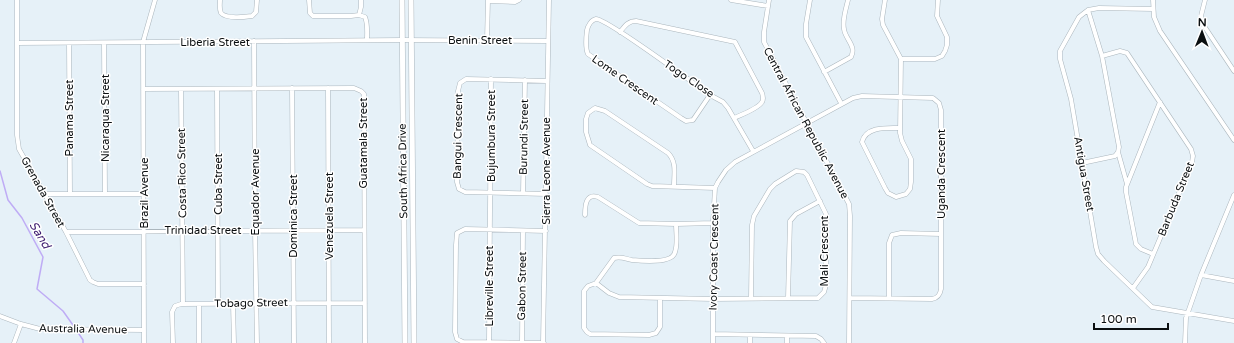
<svg xmlns="http://www.w3.org/2000/svg" width="1234" height="343" viewBox="0 0 1234 343" font-family="'Varela Round',sans-serif">
	<rect width="100%" height="100%" fill="#e6f1f8"/>
	<g fill="none" stroke-linecap="round" stroke-linejoin="round">
		<path stroke="#bfacf5" stroke-width="1.5" d="M 0,171 L 8,200 L 22,218 L 43,257 L 37,289 L 63,311 L 75,328
			M 77,331 L 83,340 L 83,343"/>
		<defs>
			<path id="minor" d="M 17,0 L 17,135 L 19,149 L 66,232 L 90,280 L 93,282 L 98,284 L 144,284
				M 220,0 C 220,4 219,9 221,13 C 226,19 245,17 252,16 L 256,12 L 257,0
				M 309,0 L 310,13 L 313,16 L 351,16 L 359,15
				M 731,0 L 768,6
				M 769,0 L 764,32 L 764,42 L 849,204 L 850,216 L 849,343
				M 810,0 L 806,24 L 806,37 L 841,103
				M 885,0 L 882,19 L 883,25 L 901,59 L 900,133 L 902,141 L 911,159 L 911,182 L 910,189 L 906,194 L 896,197 L 888,193 L 885,188 L 862,142 C 866,126 887,128 900,128
				M 1153,0 L 1154,17 L 1160,31 L 1234,140
				M 1205,0 L 1201,16 L 1202,23 L 1234,71
				M 488,1 L 515,2 L 519,0
				M 1153,9 L 1099,8 L 1088,10 L 1079,17 L 1060,51 L 1060,59 L 1071,99 L 1096,247 L 1098,254 L 1104,261 L 1152,307 L 1234,321
				M 359,15 L 365,17 C 368,24 367,32 367,40
				M 359,15 L 361,7 L 361,0
				M 620,32 C 625,26 628,21 636,21 L 735,42 L 762,93 C 763,96 764,99 762,102 C 759,108 741,115 734,118
				M 487,40 L 488,0
				M 254,41 L 255,230 L 257,343
				M 17,43 L 402,40 L 547,41
				M 69,43 L 70,194
				M 104,43 L 105,194
				M 1102,56 L 1120,51 L 1127,53 L 1191,149 L 1193,156 L 1192,162 L 1148,267 L 1133,288
				M 901,59 L 935,59 L 942,56 L 945,51 L 947,45 L 947,37 L 937,16 L 938,0
				M 824,72 L 851,57 C 857,46 845,39 844,29 C 842,20 846,9 848,0
				M 292,88 L 294,343
				M 328,88 L 329,343
				M 143,89 L 354,88 L 361,91 L 364,94 L 365,343
				M 217,89 L 218,303
				M 181,90 L 183,304
				M 710,95 L 693,120 L 686,121 L 681,118 L 588,54 C 585,48 586,38 587,30 C 588,26 591,20 596,19 C 606,18 696,85 710,95 L 723,102 L 728,108 L 753,151
				M 1118,152 L 1127,184
				M 1082,163 L 1115,156 L 1118,152 L 1119,147 L 1102,56 L 1088,10
				M 674,185 C 674,174 677,162 668,153 L 605,111 L 595,108 L 588,113 L 586,119 L 586,132 L 590,145 L 647,184 L 652,186 L 715,188
				M 523,193 L 525,80
				M 44,194 L 144,194
				M 546,194 L 465,192 L 459,189 L 457,182 L 458,91 L 460,83 L 466,79 L 546,81
				M 585,215 C 585,205 586,193 598,197 L 639,223 L 676,224 L 713,223
				M 66,232 L 364,230
				M 1153,254 L 1141,249 L 1136,244 L 1126,192 L 1126,187 L 1160,102
				M 1201,275 L 1234,281
				M 596,283 L 609,293 L 619,297 L 713,299 L 818,298 L 824,292 L 826,285 L 826,214 L 807,175 L 804,172 L 796,171 L 775,184 L 770,189 L 754,216 L 752,225 L 751,298
				M 660,298 L 660,327 L 656,333 L 649,335 L 590,334 L 587,332 L 584,328 L 584,291 L 588,286 L 596,283 L 614,258 C 621,256 626,259 632,260 C 642,261 673,264 675,252 C 678,244 676,233 676,224
				M 788,298 L 790,221 L 796,214 L 820,201
				M 889,298 L 889,243 L 892,235 L 901,233 L 941,234
				M 233,304 L 234,343
				M 0,316 L 21,324 L 40,329 L 144,330
				M 713,334 L 816,336 L 821,339 L 824,343
				M 750,336 L 750,343
				M 489,342 L 491,79
				M 522,342 L 523,231
				M 14,343 L 21,324
				M 144,343 L 143,42 L 155,0
				M 173,343 L 172,312 L 175,306 L 181,304 L 365,303
				M 199,343 L 199,304
				M 543,343 L 549,0
				M 544,343 L 463,342 L 457,339 L 455,332 L 456,245 L 457,233 L 465,229 L 546,231
				M 713,343 L 713,223 L 715,188 L 718,182 L 726,170 L 735,162 L 853,98 L 862,96 L 933,98 L 939,103 L 941,110 L 941,289 C 940,295 938,298 932,299 L 850,298
				M 787,343 L 787,336
				M 1185,343 L 1186,318 L 1201,275 L 1234,195"/>
			<path id="tertiary" d="M 402,0 L 405,343
				M 411,0 L 414,343"/>
		</defs>
		<use href="#minor" stroke="#abb6bd" stroke-width="5"/>
		<use href="#tertiary" stroke="#abb6bd" stroke-width="6"/>
		<use href="#minor" stroke="#fff" stroke-width="4"/>
		<use href="#tertiary" stroke="#fff" stroke-width="5"/>
	</g>
	<g text-anchor="middle" dominant-baseline="central" stroke-width="3" stroke-linejoin="round" paint-order="stroke">
		<g font-size="11" fill="#0b0f11" stroke="#fff">
			<text x="480" y="40">Benin Street</text>
			<text x="215" y="42">Liberia Street</text>
			<text transform="translate(689 79) rotate(34)">Togo Close</text>
			<text transform="translate(625 80) rotate(35)">Lome Crescent</text>
			<text transform="translate(69 118) rotate(-90)">Panama Street</text>
			<text transform="translate(105 118) rotate(-90)">Nicaraqua Street</text>
			<text transform="translate(806 123) rotate(62)">Central African Republic Avenue</text>
			<text transform="translate(458 136) rotate(-89)">Bangui Crescent</text>
			<text transform="translate(491 136) rotate(-90)">Bujumbura Street</text>
			<text transform="translate(524 137) rotate(-89)">Burundi Street</text>
			<text transform="translate(363 143) rotate(-90)">Guatamala Street</text>
			<text transform="translate(403 171) rotate(-91)">South Africa Drive</text>
			<text transform="translate(546 171) rotate(-90)">Sierra Leone Avenue</text>
			<text transform="translate(182 173) rotate(-91)">Costa Rico Street</text>
			<text transform="translate(941 174) rotate(-90)">Uganda Crescent</text>
			<text transform="translate(1084 174) rotate(80)">Antigua Street</text>
			<text transform="translate(218 184) rotate(-90)">Cuba Street</text>
			<text transform="translate(43 192) rotate(61)">Grenada Street</text>
			<text transform="translate(255 192) rotate(-90)">Equador Avenue</text>
			<text transform="translate(144 193) rotate(-90)">Brazil Avenue</text>
			<text transform="translate(1176 199) rotate(-68)">Barbuda Street</text>
			<text transform="translate(293 216) rotate(-90)">Dominica Street</text>
			<text transform="translate(329 216) rotate(-90)">Venezuela Street</text>
			<text x="203" y="230">Trinidad Street</text>
			<text transform="translate(824 251) rotate(-90)">Mali Crescent</text>
			<text transform="translate(714 257) rotate(-89)">Ivory Coast Crescent</text>
			<text transform="translate(489 286) rotate(-90)">Libreville Street</text>
			<text transform="translate(522 286) rotate(-89)">Gabon Street</text>
			<text transform="translate(251 303) rotate(-1)">Tobago Street</text>
			<text transform="translate(83 329) rotate(1)">Australia Avenue</text>
		</g>
		<g font-size="12" font-style="italic" fill="#3c1b6e" stroke="#fff">
			<text transform="translate(40 235) rotate(59)">Sand</text>
		</g>
	</g>
	<g transform="translate(1202 32) rotate(1)" stroke="#ffffff" stroke-width="3" paint-order="stroke">
	<path d="M0-3L7 15L0 10L-7 15Z" fill="#0b0f11"/>
	<text y="-6" font-size="11" font-weight="bold" text-anchor="middle" fill="#0b0f11">N</text>
	</g>
	<path d="M1094 323v6h74v-6" fill="none" stroke="#0b0f11" stroke-width="2"/>
	<text x="1100" y="323" font-size="12" fill="#0b0f11" stroke="#ffffff" stroke-width="3" paint-order="stroke">100 m</text>
</svg>
